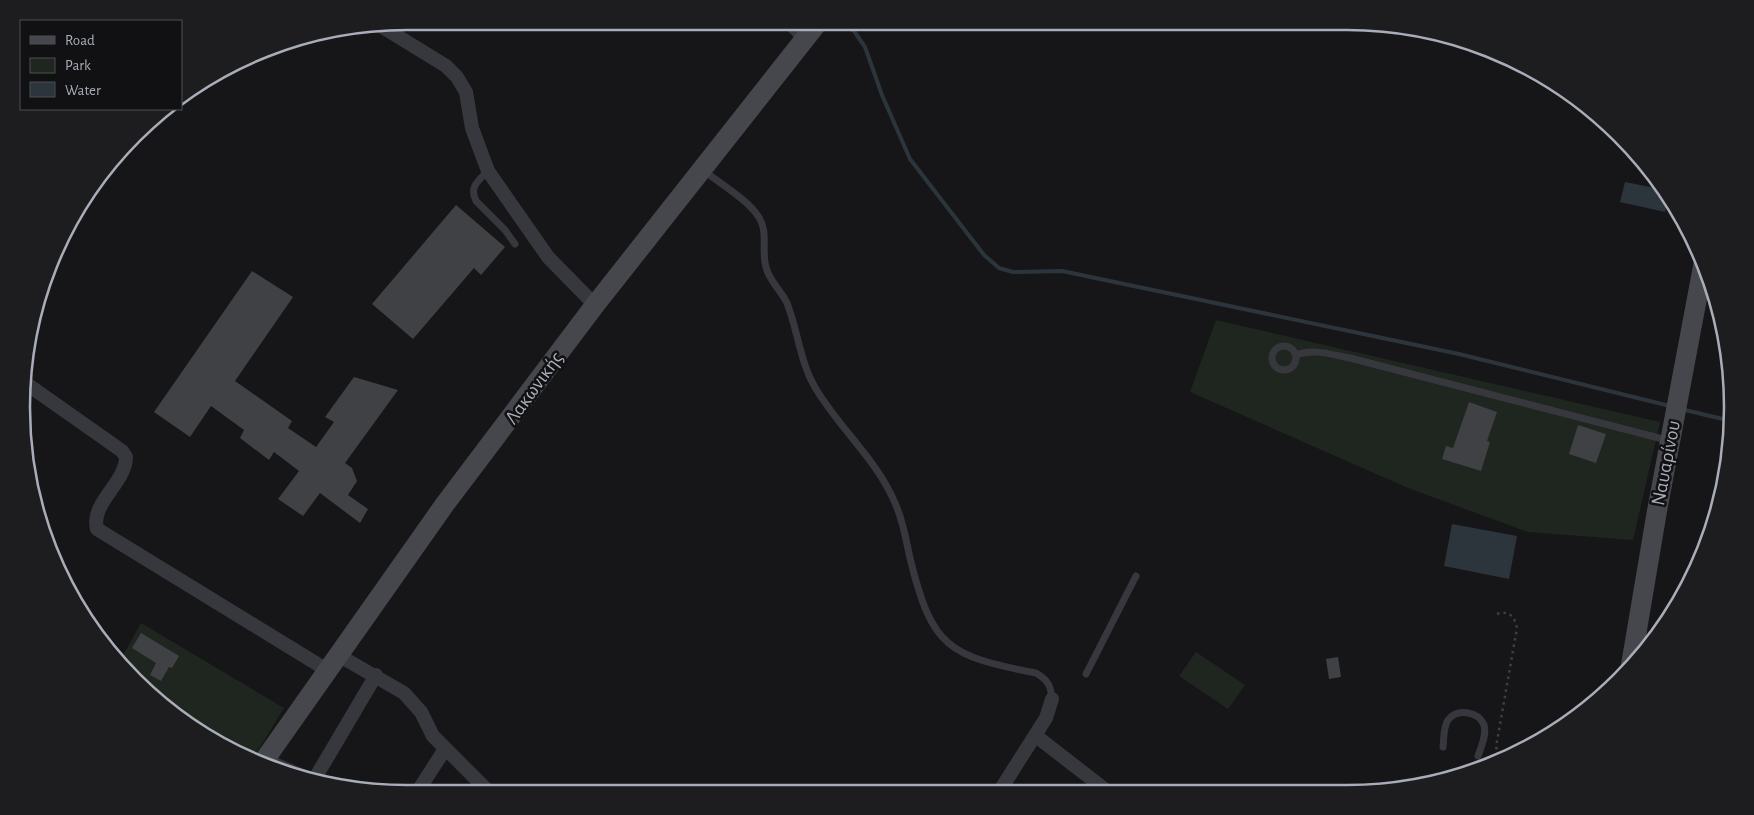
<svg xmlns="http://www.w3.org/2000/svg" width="1754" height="815" viewBox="0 0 1754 815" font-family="'Alegreya Sans',sans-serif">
	<rect width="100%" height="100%" fill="#161618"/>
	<path fill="#1e261f" d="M 1216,320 L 1660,422 L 1633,540 L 1528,532 L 1408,488 L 1190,392 Z
		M 141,623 L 284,708 L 252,760 L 153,698 L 121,659 Z
		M 1196,652 L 1245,685 L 1228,709 L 1179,676 Z"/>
	<path fill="#2c353c" d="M 1625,182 L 1665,190 L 1669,195 L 1665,212 L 1620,202 Z
		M 1729,444 L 1725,483 L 1713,525 Z
		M 1452,524 L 1517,536 L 1509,579 L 1444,566 Z"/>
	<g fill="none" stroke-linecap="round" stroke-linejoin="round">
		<path stroke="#2c353c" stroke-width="4" d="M 839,21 L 854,31 L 865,47 L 882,95 L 910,159 L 984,255 L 999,268 L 1013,272 L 1062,271 L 1459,354 L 1670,406
			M 1681,409 L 1731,421"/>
	</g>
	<path fill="#404145" d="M 456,205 L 505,247 L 481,275 L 474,268 L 413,339 L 372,304 Z
		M 252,271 L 293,297 L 235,381 L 292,421 L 288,428 L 316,447 L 334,422 L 325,417 L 354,377 L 398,390 L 345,463 L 352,468 L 357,481 L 348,495 L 368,509 L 360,523 L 320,493 L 303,516 L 278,499 L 299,471 L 274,452 L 269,460 L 240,438 L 244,430 L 211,406 L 190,437 L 154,412 Z
		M 1469,402 L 1497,412 L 1487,441 L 1490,442 L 1481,471 L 1442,459 L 1446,446 L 1453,448 Z
		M 1578,425 L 1606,434 L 1596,463 L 1569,454 Z
		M 141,633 L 179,656 L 172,668 L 169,667 L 161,681 L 150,675 L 156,663 L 132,648 Z
		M 1338,657 L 1341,677 L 1329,679 L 1326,659 Z"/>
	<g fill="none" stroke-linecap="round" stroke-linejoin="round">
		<path stroke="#3d3f44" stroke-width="2.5" stroke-dasharray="2.5 4" stroke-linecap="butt" d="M 1497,614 C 1509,610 1515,617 1517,628 L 1496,747 L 1499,755 L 1507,757"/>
		<path stroke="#37383d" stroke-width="7" d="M 703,170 C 719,183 747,199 758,216 C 769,231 761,250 766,267 C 769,281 781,290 787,303 C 798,331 800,363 816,389 C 840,429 877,460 895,503 C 903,520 906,540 910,558 C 932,648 948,656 1036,673 C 1048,680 1051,686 1052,699
			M 488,171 C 478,181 469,187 476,201 L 505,230 L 515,244
			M1272 358a12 12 0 1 1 24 0a12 12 0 1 1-24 0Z
			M 1296,355 C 1314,348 1332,355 1350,358 L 1659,438 L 1668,443
			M 1086,674 L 1136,576
			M 1443,747 C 1444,738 1443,728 1448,720 C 1457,708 1478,711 1484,725 C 1487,735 1481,747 1478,756"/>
		<path stroke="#37383d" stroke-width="14" d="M 788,21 L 805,39
			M 381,26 L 446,66 L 457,77 L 466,92 L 472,128 L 488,171 L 548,257 L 595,305
			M 24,382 L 122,451 L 126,457 C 126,483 90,503 97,529 L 327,670
			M 338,655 L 404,693 L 421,712 L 433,736 L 490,793
			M 1036,736 L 1107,791
			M 264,760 L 317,782
			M 314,780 L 376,675
			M 999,792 L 1046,718 L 1052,699
			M 416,794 L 445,749"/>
		<path stroke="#45474d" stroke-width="20" d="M 1631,665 L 1657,511 L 1704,261
			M 261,765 L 445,504 L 595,305 L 819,21"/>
	</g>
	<g text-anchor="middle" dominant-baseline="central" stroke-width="5" stroke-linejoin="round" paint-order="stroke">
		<g font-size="20" fill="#a8adb8" stroke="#111113">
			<text transform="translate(534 388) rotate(-54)">Λακωνικής</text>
			<text transform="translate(1666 463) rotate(-79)">Ναυαρίνου</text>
		</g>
	</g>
	<path d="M0 0H1754V815H0ZM407 30H1347A377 377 0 0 1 1724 407V408A377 377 0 0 1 1347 785H407A377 377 0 0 1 30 408V407A377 377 0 0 1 407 30Z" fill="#1d1d20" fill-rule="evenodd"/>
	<path fill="none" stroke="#a8adb8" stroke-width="2.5" d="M407 30H1347A377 377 0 0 1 1724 407V408A377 377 0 0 1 1347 785H407A377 377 0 0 1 30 408V407A377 377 0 0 1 407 30Z"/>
	<rect x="20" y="20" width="162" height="90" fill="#111113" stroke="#4d4f55"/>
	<rect x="30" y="36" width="25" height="8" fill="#45474d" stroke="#4d4f55"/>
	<text x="65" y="45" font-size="15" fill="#a8adb8">Road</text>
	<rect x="30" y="58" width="25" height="15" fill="#1e261f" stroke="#4d4f55"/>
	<text x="65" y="70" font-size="15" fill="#a8adb8">Park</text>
	<rect x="30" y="82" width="25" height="15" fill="#2c353c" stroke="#4d4f55"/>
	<text x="65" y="95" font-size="15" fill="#a8adb8">Water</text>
</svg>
